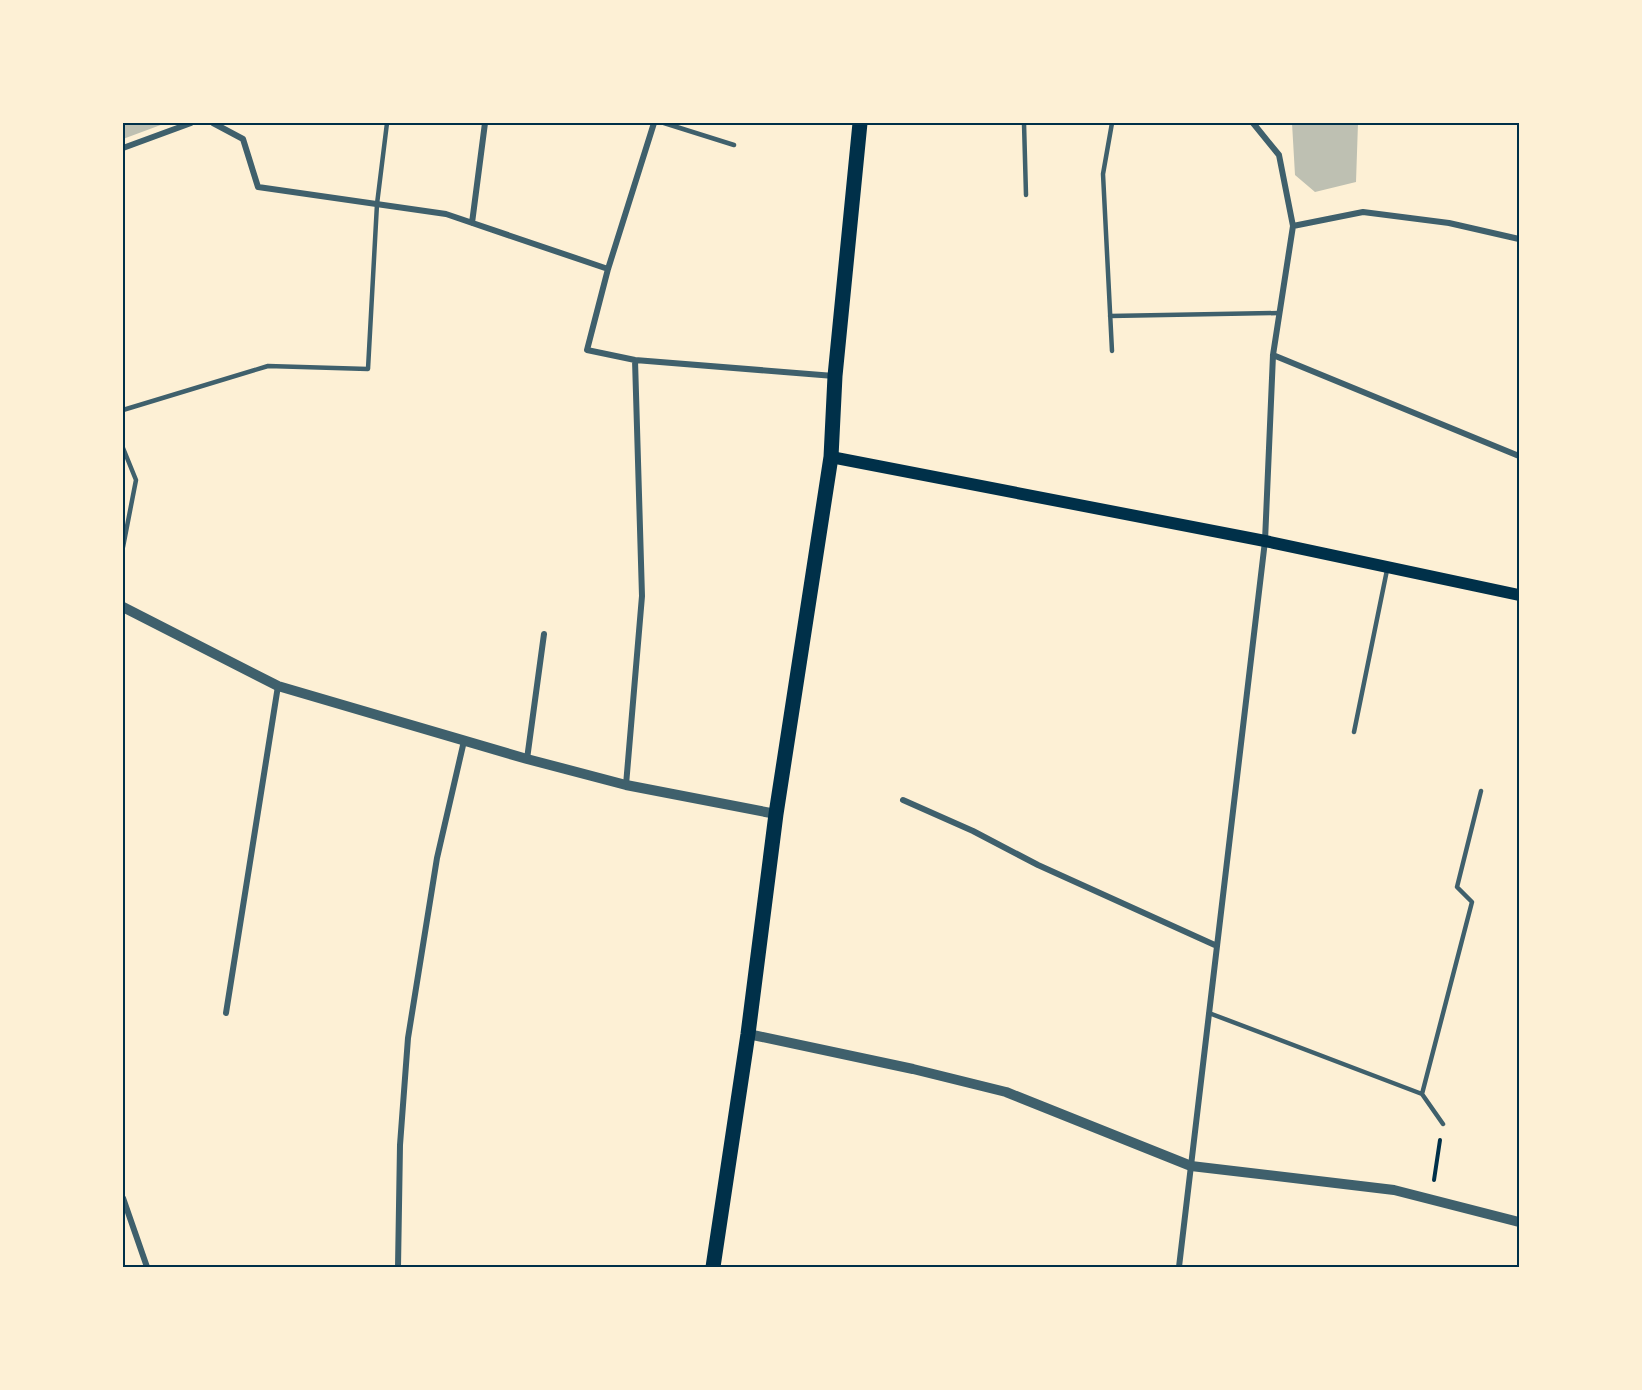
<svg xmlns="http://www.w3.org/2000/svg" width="1642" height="1390" viewBox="0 0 1642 1390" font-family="Manrope,sans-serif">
	<rect width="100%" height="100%" fill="#fdf0d5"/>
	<path fill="#bec0b2" d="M 123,123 L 166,123 L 123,139 Z
		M 1292,123 L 1358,123 L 1356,182 L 1315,192 L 1295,175 Z"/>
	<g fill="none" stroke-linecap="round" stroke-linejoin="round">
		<path stroke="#003049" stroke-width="4" d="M 1434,1180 L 1440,1140"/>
		<path stroke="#3f606c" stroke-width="4.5" d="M 664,123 L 734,145
			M 1024,123 L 1026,195
			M 1110,316 L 1279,313
			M 1112,351 L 1103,174 L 1112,123
			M 123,410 L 268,366 L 368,369 L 377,204 L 387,123
			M 123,448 L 136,480 L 123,547
			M 1354,732 L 1387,570
			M 1209,1013 L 1422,1094 L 1443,1124
			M 1422,1094 L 1472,902 L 1457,887 L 1481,791"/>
		<path stroke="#3f606c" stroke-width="6" d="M 213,123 L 243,139 L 258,187 L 446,214 L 608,269
			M 654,123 L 608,269 L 587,350 L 635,360 L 834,376
			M 123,148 L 191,123
			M 472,223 L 485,123
			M 1293,226 L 1363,212 L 1449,223 L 1519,239
			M 1273,355 L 1519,456
			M 527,759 L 544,634
			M 626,785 L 642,596 L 635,360
			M 903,800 L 973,831 L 1038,865 L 1217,946
			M 226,1013 L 278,686
			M 123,1198 L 147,1267
			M 398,1267 L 400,1145 L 408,1038 L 437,858 L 464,741
			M 1179,1267 L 1265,541 L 1273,355 L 1293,226 L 1279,155 L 1253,123"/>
		<path stroke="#3f606c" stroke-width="10" d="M 123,607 L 278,686 L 527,759 L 626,785 L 776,814
			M 748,1034 L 913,1069 L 1006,1092 L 1191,1166 L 1394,1190 L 1519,1222"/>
		<path stroke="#003049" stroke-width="12" d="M 831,457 L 1265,541 L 1519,595"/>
		<path stroke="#003049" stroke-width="15" d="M 713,1267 L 748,1034 L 776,814 L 831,457 L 835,376 L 860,123"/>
	</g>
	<rect width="1642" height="1390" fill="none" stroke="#fdf0d5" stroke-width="249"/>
	<rect x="124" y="124" width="1394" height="1142" fill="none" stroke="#003049" stroke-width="2"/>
</svg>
